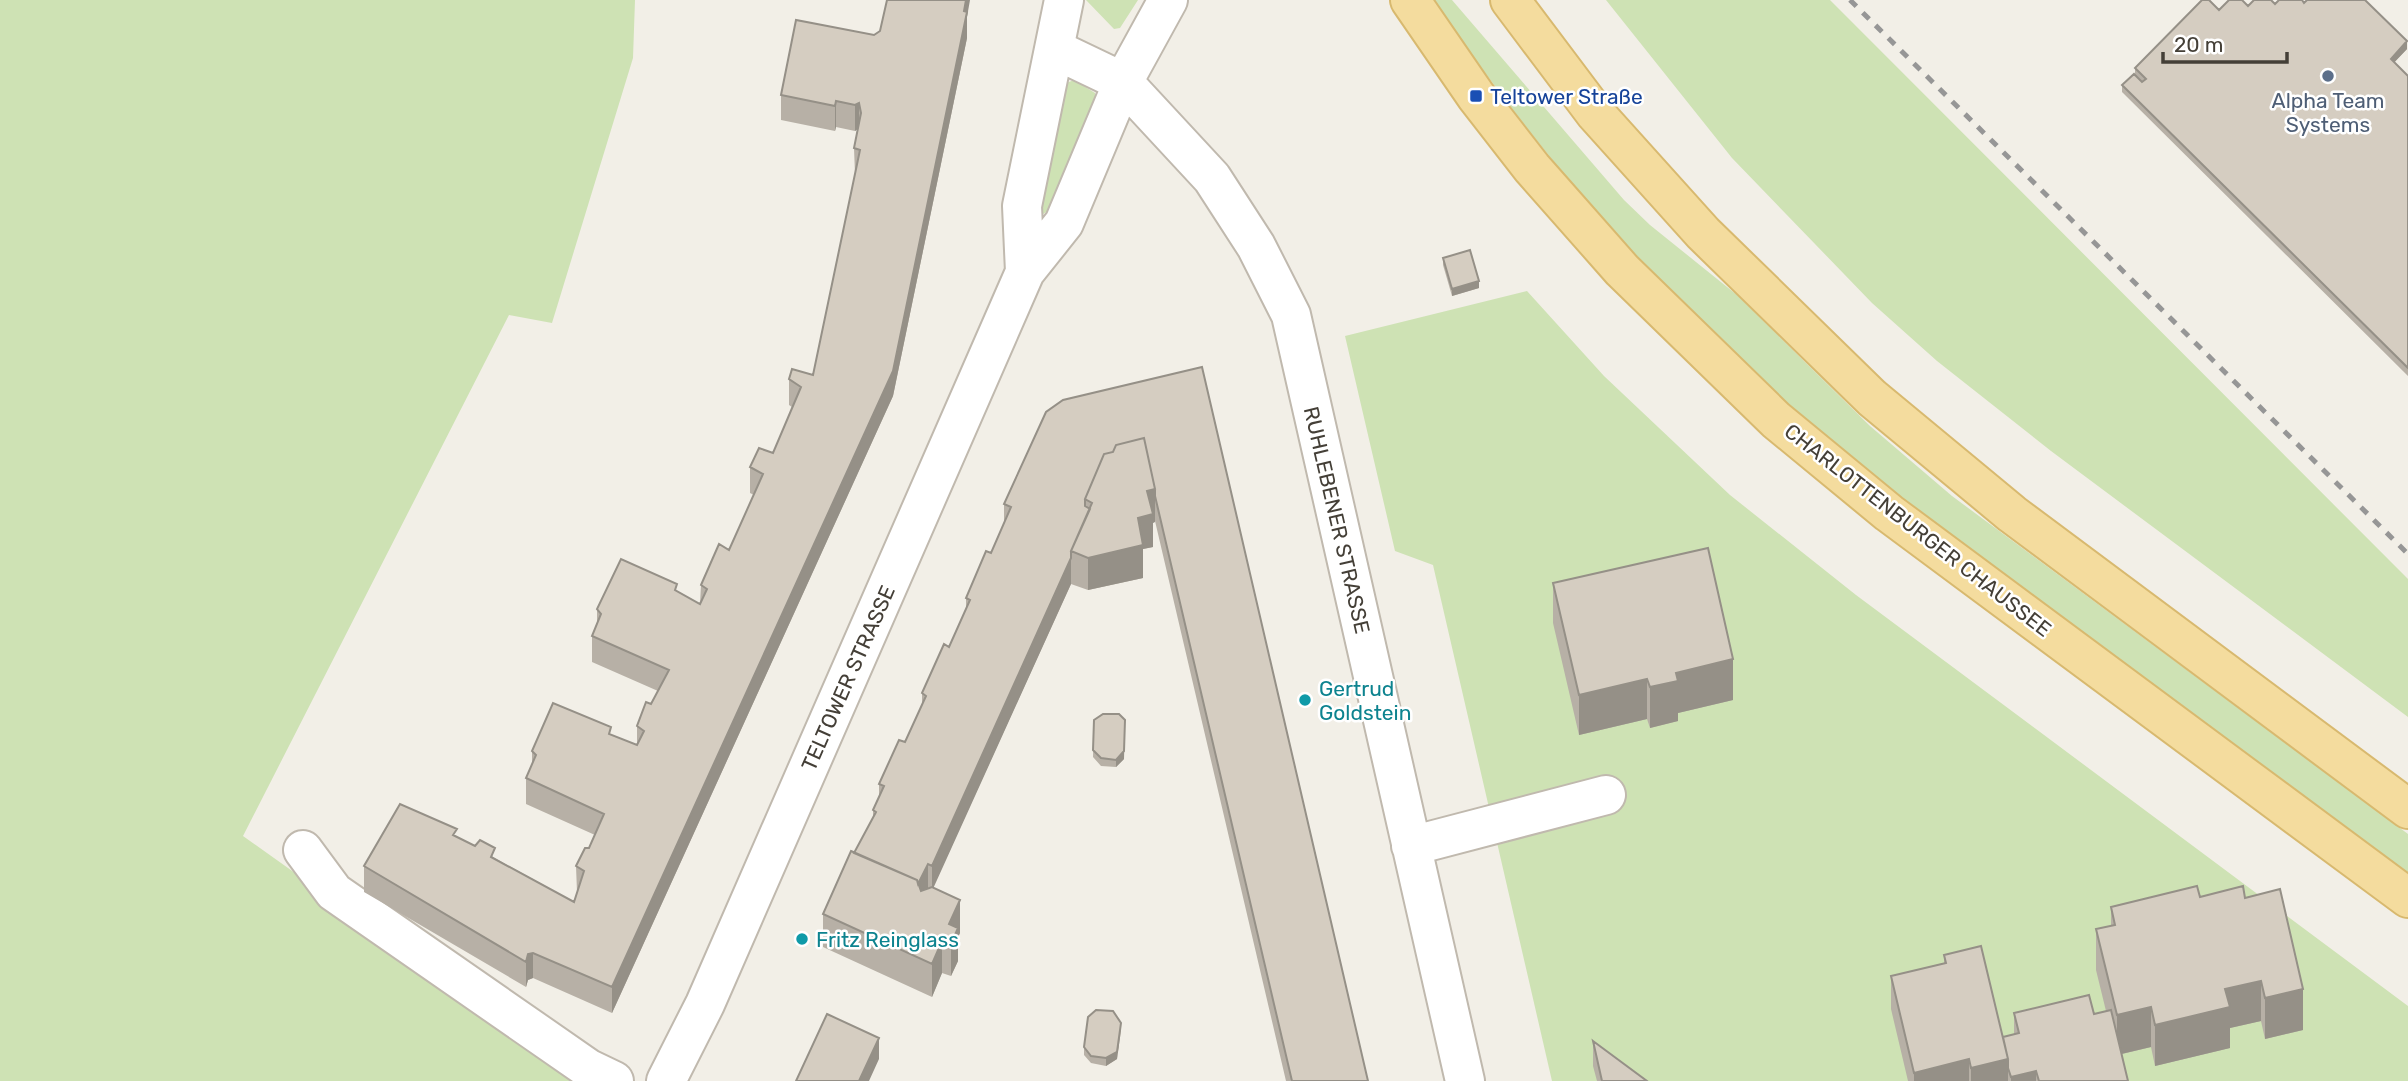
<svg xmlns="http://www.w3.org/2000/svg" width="2408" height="1081" viewBox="0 0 2408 1081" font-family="Rubik,sans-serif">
	<rect width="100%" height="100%" fill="#f2efe7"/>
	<path fill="#cee2b4" d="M 0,0 L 635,0 L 633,58 L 552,323 L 509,315 L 243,836 L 587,1081 L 0,1081 Z
		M 1086,0 L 1138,0 L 1120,28 L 1114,29 Z
		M 1433,0 L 1452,0 L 1624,200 L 1650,225 L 1737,295 L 1870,426 L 1952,496 L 2408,834 L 2408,875 C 2289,784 2167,696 2046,607 C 1960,545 1873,484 1793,413 C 1656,291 1537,151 1433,0 Z
		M 1606,0 L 1830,0 L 2408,579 L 2408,717 L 2051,451 L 1937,361 L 1872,303 L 1732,158 Z
		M 1074,80 L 1095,93 L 1095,97 L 1051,209 L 1040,216 L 1064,84 Z
		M 1527,291 L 1604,376 L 1730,495 L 1856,595 L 2408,1006 L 2408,1081 L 1552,1081 L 1433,565 L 1395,551 L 1345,336 Z"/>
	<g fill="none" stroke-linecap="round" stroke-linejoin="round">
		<defs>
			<path id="minor" d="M 1054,49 L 1123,82 L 1212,178 L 1256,246 L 1291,315 L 1465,1081
				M 1025,272 L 1022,206 L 1064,0
				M 1411,846 L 1606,795
				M 303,850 L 334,892 L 589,1069 L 614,1081
				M 666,1081 L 705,1004 L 1025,272 L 1064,223 L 1123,82 L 1168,0"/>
			<path id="major" d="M 1410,0 L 1476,96 L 1532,168 L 1622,270 L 1776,420 L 1889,513 L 2408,898
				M 1510,0 L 1595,113 L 1703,233 L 1872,398 L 2012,514 L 2408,809"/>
		</defs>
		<use href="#minor" stroke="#c0b9ae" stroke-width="42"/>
		<use href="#major" stroke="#d8b96f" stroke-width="42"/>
		<use href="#minor" stroke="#fff" stroke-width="38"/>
		<use href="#major" stroke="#f4dc9e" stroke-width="38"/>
		<path stroke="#969696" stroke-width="5" stroke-dasharray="9 9" stroke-linecap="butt" d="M 1850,0 L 2408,554"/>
	</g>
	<path fill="#b7b0a6" d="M 2304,3 L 2407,49 L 2394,62 L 2408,76 L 2408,376 L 2122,92 L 2122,85 L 2135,75 L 2135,68 L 2219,10 L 2248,6 Z
		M 967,17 L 967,38 L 893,396 L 612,1013 L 533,978 L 528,980 L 526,987 L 364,892 L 364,866 L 457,837 L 574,902 L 577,892 L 576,866 L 589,848 L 595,835 L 526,804 L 526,778 L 532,764 L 532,751 L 611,735 L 637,745 L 637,726 L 658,691 L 592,662 L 592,636 L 597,623 L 597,609 L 677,591 L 700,604 L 701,585 L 729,550 L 754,495 L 750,493 L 750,467 L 773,453 L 792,407 L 789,405 L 789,379 L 813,375 L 855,174 L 854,148 L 858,129 L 855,131 L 836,127 L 835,131 L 781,120 L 781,95 L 874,35 Z
		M 1443,258 L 1479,288 L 1452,296 L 1443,265 Z
		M 1202,367 L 1368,1081 L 1286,1081 L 1155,521 L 1153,523 L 1153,547 L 1143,549 L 1143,578 L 1088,590 L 1071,584 L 933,887 L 960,933 L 958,937 L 958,961 L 951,976 L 942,973 L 932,997 L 823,947 L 823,914 L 873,819 L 873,810 L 879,797 L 879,784 L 905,742 L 922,706 L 922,693 L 949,647 L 966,609 L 966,598 L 991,553 L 1004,525 L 1004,504 Z
		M 1553,583 L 1733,700 L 1678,713 L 1678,721 L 1650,728 L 1647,719 L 1579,735 L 1553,623 Z
		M 1094,720 L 1124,759 L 1116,767 L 1101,766 L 1093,757 Z
		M 2200,897 L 2245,898 L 2303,1030 L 2265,1039 L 2261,1021 L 2230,1028 L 2230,1048 L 2155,1066 L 2151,1047 L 2122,1054 L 2128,1081 L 1908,1081 L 1891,1009 L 1891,976 L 1944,963 L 1944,955 L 2003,1037 L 2014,1034 L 2014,1013 L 2094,1014 L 2106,1011 L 2096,970 L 2096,929 L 2111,926 L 2111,907 Z
		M 1121,1030 L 1117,1059 L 1106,1066 L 1091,1063 L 1084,1055 L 1084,1047 Z
		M 1593,1041 L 1647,1081 L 1597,1081 L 1593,1066 Z"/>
	<path fill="#959087" d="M 966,0 L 970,0 L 967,17 L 967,38 L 893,396 L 612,1013 L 612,987 L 964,11 Z
		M 2407,41 L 2407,49 L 2391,66 L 2391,59 Z
		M 836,101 L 836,127 L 835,131 L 835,106 Z
		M 859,103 L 859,128 L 855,131 L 855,105 Z
		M 1479,281 L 1479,288 L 1452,296 L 1452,289 Z
		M 1155,489 L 1155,522 L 1153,523 L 1153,547 L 1143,549 L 1143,578 L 1088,590 L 1088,558 L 1138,518 L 1147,491 Z
		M 1071,558 L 1071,584 L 932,891 L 932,866 Z
		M 1733,659 L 1733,700 L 1678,713 L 1678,721 L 1650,728 L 1650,687 L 1676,673 Z
		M 1647,679 L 1647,719 L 1579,735 L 1579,695 Z
		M 1125,720 L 1124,759 L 1116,767 L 1116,760 Z
		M 928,864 L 928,889 L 917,913 L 917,887 Z
		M 960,900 L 960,933 L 958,937 L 958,961 L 951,976 L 951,944 L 949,924 Z
		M 942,941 L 942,973 L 932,997 L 932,964 Z
		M 533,953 L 533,978 L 528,980 L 526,987 L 526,962 L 528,954 Z
		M 2261,981 L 2261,1021 L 2230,1028 L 2230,1048 L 2155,1066 L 2155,1025 L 2225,989 Z
		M 2303,989 L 2303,1030 L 2265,1039 L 2265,998 Z
		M 2151,1007 L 2151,1047 L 2117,1055 L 2117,1015 Z
		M 1121,1023 L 1117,1059 L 1106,1066 L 1106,1058 Z
		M 879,1038 L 879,1059 L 869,1081 L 859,1081 Z
		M 1969,1059 L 1969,1081 L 1914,1081 L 1914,1073 Z
		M 2008,1059 L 2008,1081 L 1971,1081 L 1971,1068 Z
		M 2036,1071 L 2036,1081 L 2011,1081 L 2011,1077 Z"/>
	<path fill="#d5cdc1" stroke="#959087" stroke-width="2" d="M 887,0 L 966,0 L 964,11 L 967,12 L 893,371 L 612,987 L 533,953 L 528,954 L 526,962 L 364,866 L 400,804 L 457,829 L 453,835 L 475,846 L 480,840 L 495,848 L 491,857 L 574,902 L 584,871 L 576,866 L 585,848 L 589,848 L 604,814 L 526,778 L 536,755 L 532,751 L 553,703 L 611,727 L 609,734 L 637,745 L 644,731 L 637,726 L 646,702 L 651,704 L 669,670 L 592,636 L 601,614 L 597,609 L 621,559 L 677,584 L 675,590 L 700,604 L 707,589 L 701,585 L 719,544 L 729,550 L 763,474 L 750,467 L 759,448 L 773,453 L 801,387 L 789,379 L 792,369 L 813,375 L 860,150 L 854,148 L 861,113 L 859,103 L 855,105 L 836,101 L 835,106 L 781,95 L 796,20 L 874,35 L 880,31 Z
		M 2202,0 L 2209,0 L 2219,10 L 2229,0 L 2242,0 L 2248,6 L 2254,0 L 2271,0 L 2275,4 L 2279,0 L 2302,0 L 2304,3 L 2307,0 L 2365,0 L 2407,41 L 2391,59 L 2408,76 L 2408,368 L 2122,85 L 2134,74 L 2142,82 L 2146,79 L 2135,68 Z
		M 1470,250 L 1479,281 L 1452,289 L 1443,258 Z
		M 1202,367 L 1368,1081 L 1292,1081 L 1155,496 L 1155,489 L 1144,438 L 1116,445 L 1113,452 L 1104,454 L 1085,499 L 1085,506 L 1090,509 L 1071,551 L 1071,558 L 932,866 L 928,864 L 918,884 L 917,880 L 854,853 L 876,812 L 873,810 L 884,786 L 879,784 L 899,740 L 905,742 L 926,696 L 922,693 L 944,644 L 949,647 L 970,600 L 966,598 L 986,551 L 991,553 L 1011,507 L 1004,504 L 1046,412 L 1063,400 Z
		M 1144,438 L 1155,489 L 1147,491 L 1153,514 L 1138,518 L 1143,545 L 1088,558 L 1071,551 L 1092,503 L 1085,499 L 1104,454 L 1113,452 L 1116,445 Z
		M 1708,548 L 1733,659 L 1676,673 L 1678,681 L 1650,687 L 1647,679 L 1579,695 L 1553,583 Z
		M 1103,714 L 1119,714 L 1125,720 L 1124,751 L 1116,760 L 1101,758 L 1093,750 L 1094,720 Z
		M 851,851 L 917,880 L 921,891 L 932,887 L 960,900 L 949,924 L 958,928 L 951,944 L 942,941 L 932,964 L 823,914 Z
		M 2197,886 L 2200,897 L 2243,886 L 2245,898 L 2280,889 L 2303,989 L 2265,998 L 2261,981 L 2225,989 L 2230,1007 L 2155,1025 L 2151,1007 L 2117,1015 L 2096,929 L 2115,925 L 2111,907 Z
		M 1981,946 L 2008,1059 L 1971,1068 L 1969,1059 L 1914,1073 L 1891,976 L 1946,963 L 1944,955 Z
		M 2089,995 L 2094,1014 L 2111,1010 L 2128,1081 L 2039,1081 L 2036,1071 L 2011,1077 L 2008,1068 L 2008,1059 L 2003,1037 L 2019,1033 L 2014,1013 Z
		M 1096,1010 L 1113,1011 L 1121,1023 L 1117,1052 L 1106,1058 L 1091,1056 L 1084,1047 L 1088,1017 Z
		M 827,1014 L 879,1038 L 859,1081 L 796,1081 Z
		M 1593,1041 L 1647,1081 L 1602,1081 Z"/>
	<circle fill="#5c6f8a" stroke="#fff" stroke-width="2.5" cx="2328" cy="76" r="7"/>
	<rect fill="#1a4fb4" stroke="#fff" stroke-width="2.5" x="1469" y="89" width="14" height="14" rx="3.5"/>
	<g fill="#0f9aa8" stroke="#fff" stroke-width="2.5">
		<circle cx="1305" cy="700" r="7"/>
		<circle cx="802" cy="939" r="7"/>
	</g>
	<g text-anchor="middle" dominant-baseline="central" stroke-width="5" stroke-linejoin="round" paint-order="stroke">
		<g font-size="21" fill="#164399" stroke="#fff" text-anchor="start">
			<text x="1490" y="96">Teltower Straße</text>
		</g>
		<g font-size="21" fill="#4e5e75" stroke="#fff">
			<text x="2328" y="100">Alpha Team<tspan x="2328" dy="24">Systems</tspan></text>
		</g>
		<g font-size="21" fill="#443f37" stroke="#fff">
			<text transform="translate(1337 520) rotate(77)">RUHLEBENER STRASSE</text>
			<text transform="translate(1918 530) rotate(38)">CHARLOTTENBURGER CHAUSSEE</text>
			<text transform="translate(848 678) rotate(-66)">TELTOWER STRASSE</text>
		</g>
		<g font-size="21" fill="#0d838f" stroke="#fff" text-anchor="start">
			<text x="1319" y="688">Gertrud<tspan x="1319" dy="24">Goldstein</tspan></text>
			<text x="816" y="939">Fritz Reinglass</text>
		</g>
	</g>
	<path d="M2163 52v10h124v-10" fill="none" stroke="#443f37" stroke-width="3.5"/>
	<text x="2174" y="52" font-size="21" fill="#443f37" stroke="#ffffff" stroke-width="5" paint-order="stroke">20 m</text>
</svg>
